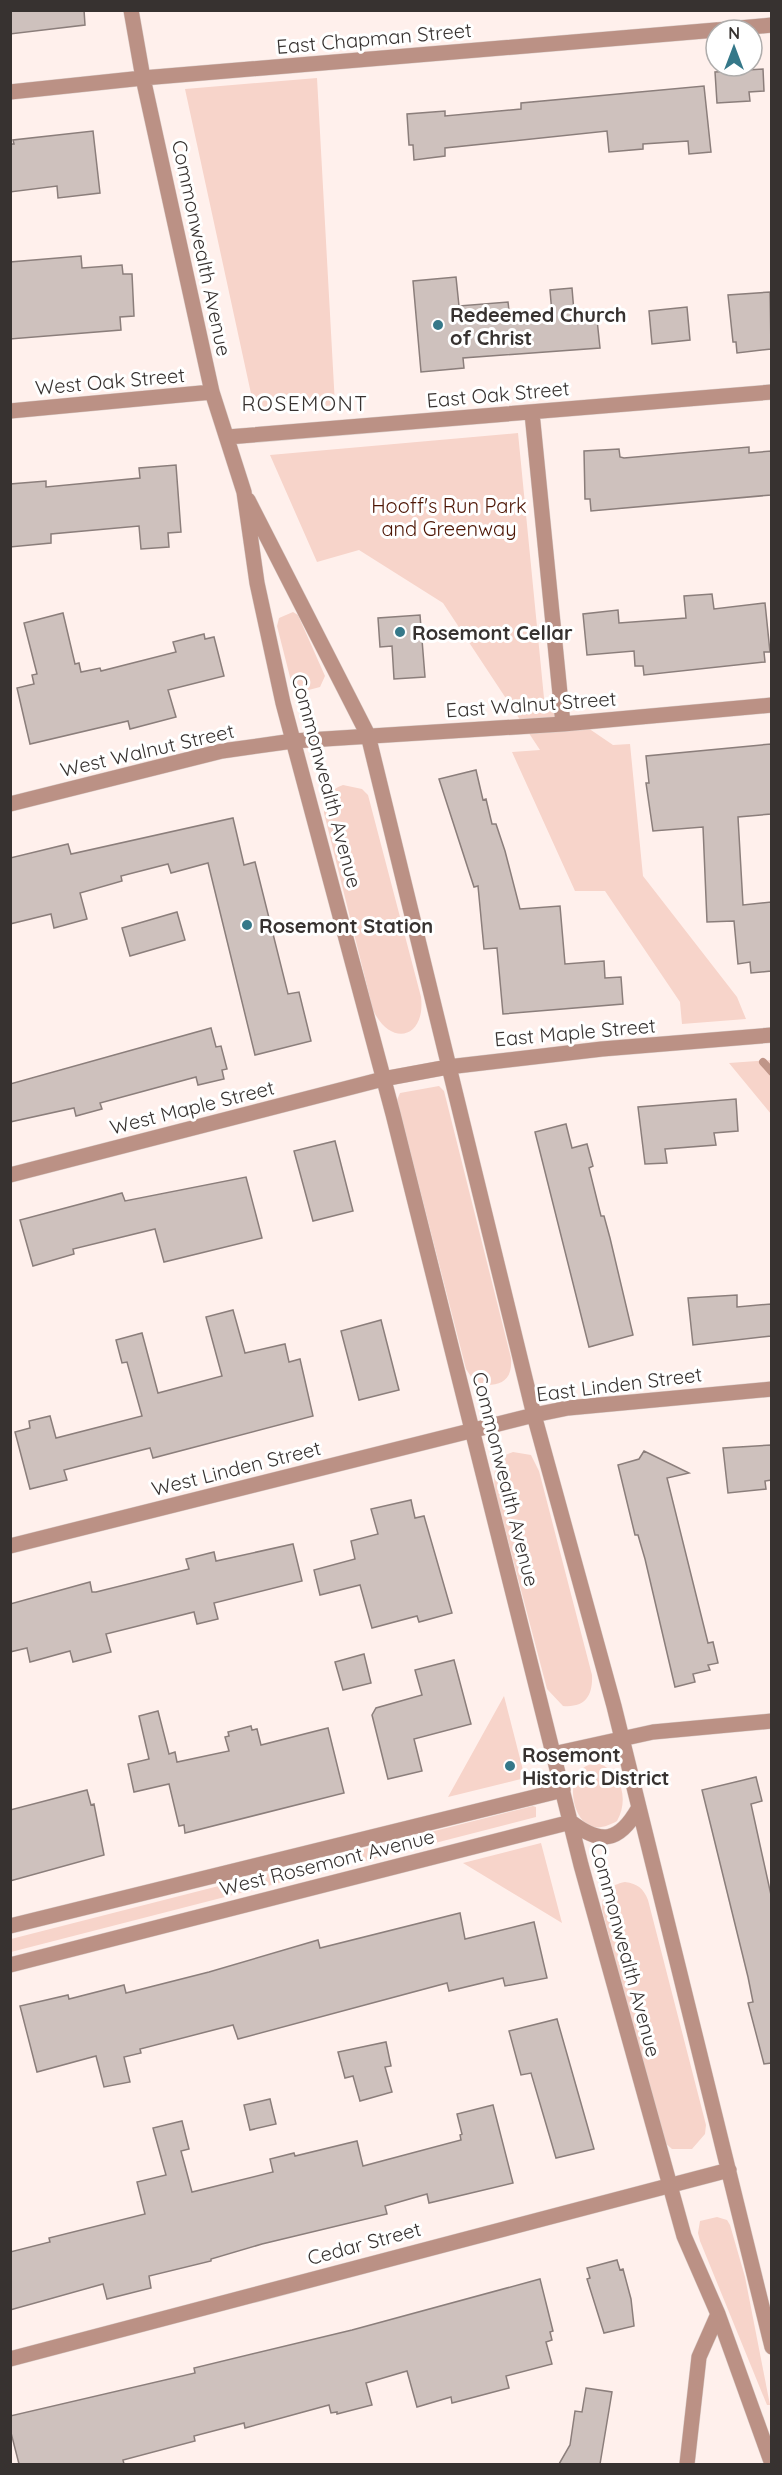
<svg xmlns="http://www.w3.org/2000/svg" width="782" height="2475" viewBox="0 0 782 2475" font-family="Quicksand,sans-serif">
	<rect width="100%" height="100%" fill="#fff0ec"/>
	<path fill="#f7d4ca" d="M 317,78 L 335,405 L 255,412 L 185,89 Z
		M 518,433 L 544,698 L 613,745 L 630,744 L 643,876 L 737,997 L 746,1019 L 682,1024 L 680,1002 L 605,891 L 575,891 L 512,752 L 540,750 L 443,603 L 359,550 L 317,562 L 270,455 Z
		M 293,612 L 298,615 L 325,676 L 320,687 L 301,692 L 291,681 L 277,626 L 279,618 Z
		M 343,785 L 362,789 L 368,795 L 421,997 C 426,1038 391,1048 373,1010 L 324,813 C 325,798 329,790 343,785 Z
		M 771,1060 L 772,1060 L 771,1114 L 729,1063 Z
		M 439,1086 L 444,1091 L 511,1358 C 513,1383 498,1387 476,1384 L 466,1369 L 397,1100 L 400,1093 Z
		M 513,1452 L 531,1455 L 539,1471 L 592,1675 C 593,1696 585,1708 563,1706 L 547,1689 L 495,1491 C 493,1473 493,1458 513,1452 Z
		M 504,1696 L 525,1778 L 448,1797 Z
		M 598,1763 C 622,1772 629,1800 617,1821 C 610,1825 599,1830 590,1826 C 570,1817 562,1765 598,1763 Z
		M 533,1806 L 536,1807 L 536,1817 L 11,1952 L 11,1939 Z
		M 541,1843 L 562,1923 L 463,1863 Z
		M 625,1882 C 638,1884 643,1888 648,1900 L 706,2125 L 705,2134 L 692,2149 L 672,2149 L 664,2142 L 659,2133 L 602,1909 C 602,1892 610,1885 625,1882 Z
		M 717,2217 L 727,2220 L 730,2225 L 745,2277 L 770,2405 L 767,2405 L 700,2241 L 698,2233 L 700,2221 Z"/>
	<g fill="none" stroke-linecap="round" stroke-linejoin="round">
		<path stroke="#bf9588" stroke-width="8" d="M 763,1062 L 772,1072"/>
	</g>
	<path fill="#cec1bd" stroke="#8b7e7b" stroke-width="1.5" d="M 10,10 L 84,10 L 85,25 L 10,34 Z
		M 763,69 L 764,91 L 749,92 L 750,101 L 717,103 L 715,72 Z
		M 704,86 L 711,152 L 689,154 L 688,141 L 643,144 L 643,149 L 609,152 L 607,131 L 445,148 L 445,156 L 414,160 L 413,145 L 409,145 L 407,114 L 445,111 L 445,116 L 521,109 L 521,103 Z
		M 93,131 L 100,193 L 58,198 L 57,186 L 10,192 L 10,144 L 14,144 L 13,140 Z
		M 81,256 L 82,268 L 122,265 L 123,274 L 132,274 L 134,316 L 120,317 L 121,330 L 10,339 L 10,262 Z
		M 456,277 L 459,306 L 508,302 L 510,319 L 552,314 L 550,290 L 572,288 L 574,312 L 596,310 L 600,348 L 463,358 L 464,368 L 421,372 L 413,281 Z
		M 770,292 L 771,349 L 737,353 L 736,342 L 733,342 L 728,295 Z
		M 687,307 L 690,340 L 652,344 L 649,311 Z
		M 749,447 L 749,453 L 771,451 L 771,495 L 591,511 L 590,499 L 585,499 L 584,451 L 619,449 L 620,457 L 624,458 Z
		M 176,465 L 181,532 L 168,533 L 169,547 L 141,549 L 139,526 L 51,534 L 51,543 L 10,547 L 10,484 L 46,481 L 46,487 L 140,478 L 139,468 Z
		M 712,594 L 714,609 L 765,603 L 770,652 L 764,652 L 765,662 L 644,675 L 643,666 L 635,666 L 634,651 L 587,655 L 583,614 L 618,610 L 619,623 L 686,618 L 684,596 Z
		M 63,613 L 75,664 L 79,663 L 81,672 L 100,668 L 101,671 L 176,652 L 173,642 L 204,634 L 205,639 L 214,637 L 224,676 L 168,690 L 176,717 L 130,729 L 128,721 L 30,744 L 17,688 L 34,684 L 32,675 L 37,674 L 24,623 Z
		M 420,615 L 425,677 L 394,679 L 392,646 L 380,647 L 378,618 Z
		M 771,744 L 771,814 L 738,817 L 743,905 L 771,902 L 771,971 L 751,973 L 750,962 L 738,964 L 734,921 L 707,922 L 703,827 L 653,831 L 646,783 L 649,783 L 646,756 Z
		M 476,770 L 483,800 L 486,799 L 492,824 L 496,824 L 505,851 L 520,909 L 560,906 L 565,964 L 604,961 L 605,978 L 621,977 L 623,1004 L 503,1014 L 497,948 L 484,949 L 478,886 L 474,887 L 439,779 Z
		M 233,818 L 244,865 L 255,862 L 288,994 L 299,992 L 311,1041 L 255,1055 L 208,863 L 171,873 L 168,864 L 121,876 L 122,881 L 80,893 L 87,919 L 54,928 L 51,914 L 10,924 L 10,858 L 68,844 L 71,854 Z
		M 177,912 L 185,940 L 130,956 L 122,928 Z
		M 211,1028 L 216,1047 L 221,1046 L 227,1069 L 222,1070 L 224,1079 L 198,1085 L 196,1077 L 100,1103 L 102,1109 L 76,1116 L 74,1108 L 10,1122 L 10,1084 Z
		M 736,1099 L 738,1131 L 714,1133 L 716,1145 L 665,1149 L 667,1163 L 645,1164 L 638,1107 Z
		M 566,1124 L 572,1148 L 587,1144 L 593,1166 L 589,1168 L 601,1216 L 604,1216 L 610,1238 L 633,1335 L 589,1347 L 535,1132 Z
		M 335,1141 L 353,1211 L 313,1221 L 294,1151 Z
		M 246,1177 L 262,1238 L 164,1262 L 155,1229 L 73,1249 L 74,1254 L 33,1266 L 20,1220 L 122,1193 L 125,1201 Z
		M 737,1295 L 737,1307 L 771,1304 L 771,1336 L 693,1345 L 688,1298 Z
		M 233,1310 L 245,1353 L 285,1344 L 289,1362 L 300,1359 L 313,1416 L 153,1458 L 150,1448 L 64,1470 L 67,1480 L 30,1489 L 15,1432 L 30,1428 L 29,1421 L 50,1416 L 56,1438 L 142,1416 L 127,1362 L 122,1363 L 116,1340 L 142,1333 L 158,1393 L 222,1376 L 206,1317 Z
		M 381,1320 L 399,1390 L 359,1400 L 341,1331 Z
		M 771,1445 L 771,1480 L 765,1481 L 766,1489 L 728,1493 L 723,1448 Z
		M 644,1451 L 689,1473 L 667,1478 L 708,1643 L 713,1642 L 718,1663 L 708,1665 L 710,1670 L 693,1674 L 695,1682 L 675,1687 L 645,1559 L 638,1535 L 635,1535 L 618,1465 L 639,1459 Z
		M 411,1500 L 415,1518 L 424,1516 L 452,1613 L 419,1622 L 417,1616 L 372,1628 L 360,1585 L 320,1595 L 314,1570 L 355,1559 L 351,1541 L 378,1534 L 371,1509 Z
		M 293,1544 L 302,1581 L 214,1603 L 218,1619 L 197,1624 L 194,1612 L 106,1634 L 111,1652 L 73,1662 L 70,1651 L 30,1662 L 27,1648 L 10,1652 L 10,1604 L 90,1582 L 92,1592 L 96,1592 L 189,1569 L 186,1559 L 214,1552 L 216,1561 Z
		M 364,1654 L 371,1683 L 343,1690 L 335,1662 Z
		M 454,1660 L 471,1724 L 414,1739 L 422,1771 L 388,1779 L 372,1715 L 376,1708 L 422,1695 L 415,1670 Z
		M 158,1711 L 169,1754 L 175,1752 L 177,1762 L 229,1751 L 225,1737 L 229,1736 L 228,1732 L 251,1726 L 252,1730 L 257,1729 L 261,1745 L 328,1728 L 344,1793 L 185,1833 L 184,1825 L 179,1826 L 169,1784 L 134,1792 L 128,1764 L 149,1759 L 139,1716 Z
		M 756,1777 L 762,1801 L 751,1804 L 771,1895 L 771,2063 L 764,2064 L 748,2003 L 753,2002 L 748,1977 L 702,1790 Z
		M 87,1790 L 91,1805 L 94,1804 L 104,1855 L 10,1881 L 10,1810 Z
		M 460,1913 L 465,1939 L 534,1922 L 547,1978 L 505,1986 L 503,1978 L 449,1991 L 447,1983 L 238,2039 L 233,2025 L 140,2049 L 141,2053 L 124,2057 L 130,2082 L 104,2087 L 96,2056 L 37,2072 L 20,2006 L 68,1995 L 69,1999 L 124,1985 L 126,1993 L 209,1972 L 318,1940 L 320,1948 Z
		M 557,2019 L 594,2149 L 556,2158 L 531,2073 L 521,2075 L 509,2031 Z
		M 386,2042 L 391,2066 L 385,2067 L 392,2092 L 360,2101 L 353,2076 L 345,2078 L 338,2052 Z
		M 270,2099 L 276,2124 L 250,2130 L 244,2105 Z
		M 493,2105 L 513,2183 L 429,2203 L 427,2194 L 385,2206 L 387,2214 L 262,2244 L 211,2259 L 211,2261 L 149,2276 L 151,2288 L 107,2299 L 103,2284 L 10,2310 L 10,2252 L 50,2242 L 49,2238 L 145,2214 L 137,2182 L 166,2175 L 153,2128 L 182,2121 L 189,2149 L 181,2151 L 192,2192 L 273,2172 L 270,2159 L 294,2153 L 295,2156 L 357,2141 L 363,2166 L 461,2140 L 460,2135 L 462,2134 L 457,2114 Z
		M 617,2260 L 620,2270 L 623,2269 L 631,2299 L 634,2326 L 604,2333 L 587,2279 L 590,2278 L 587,2268 Z
		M 540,2279 L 553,2331 L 550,2332 L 552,2340 L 546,2342 L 552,2364 L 506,2376 L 509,2388 L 452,2403 L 451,2397 L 417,2407 L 407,2371 L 366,2383 L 372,2405 L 337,2414 L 337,2412 L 331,2413 L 329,2405 L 245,2428 L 244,2423 L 194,2436 L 195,2441 L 123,2460 L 124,2464 L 19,2464 L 10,2429 L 10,2416 L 195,2373 L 194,2368 L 352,2330 Z
		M 586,2388 L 612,2392 L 600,2464 L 559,2464 L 570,2445 L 575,2411 L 582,2412 Z"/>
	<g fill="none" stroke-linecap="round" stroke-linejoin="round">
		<defs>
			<path id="minor" d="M 131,10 L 143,78 L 212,392 L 244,492 L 257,583 L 283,703 L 393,1114 L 581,1865 L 684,2236 L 718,2314 L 772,2464
				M 717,30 L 772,25
				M 10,92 L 143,78 L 716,30
				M 10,411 L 212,392
				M 532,413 L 563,724
				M 228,437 L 772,392
				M 248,500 L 368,735 L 534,1415 L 614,1706 L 772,2347
				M 10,804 L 222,751 L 293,741 L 563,724 L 772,705
				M 10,1175 L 383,1079 L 448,1067 L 602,1049 L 772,1035
				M 10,1546 L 534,1415 L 568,1408 L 772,1389
				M 553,1754 L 653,1732 L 772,1721
				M 10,1926 L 563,1790
				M 10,1965 L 571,1822 C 601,1845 619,1842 638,1809
				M 10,2359 L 729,2170
				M 687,2464 L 699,2357 L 718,2314"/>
		</defs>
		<use href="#minor" stroke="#dbceca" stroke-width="16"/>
		<use href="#minor" stroke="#bb9185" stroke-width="15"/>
	</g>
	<g fill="#357889" stroke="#fff" stroke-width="2">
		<circle cx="438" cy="325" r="6"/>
		<circle cx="400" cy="632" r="6"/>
		<circle cx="247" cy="925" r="6"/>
		<circle cx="510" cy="1766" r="6"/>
	</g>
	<g text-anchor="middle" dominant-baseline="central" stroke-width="6" stroke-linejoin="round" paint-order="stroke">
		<g font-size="20" fill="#373230" stroke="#fff">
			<text transform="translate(374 38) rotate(-5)">East Chapman Street</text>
			<text transform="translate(202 248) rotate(78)">Commonwealth Avenue</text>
			<text transform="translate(110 381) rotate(-5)">West Oak Street</text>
			<text transform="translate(498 394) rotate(-5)">East Oak Street</text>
			<text transform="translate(531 704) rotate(-4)">East Walnut Street</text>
			<text transform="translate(147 750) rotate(-13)">West Walnut Street</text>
			<text transform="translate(327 781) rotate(75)">Commonwealth Avenue</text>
			<text transform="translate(575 1032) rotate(-5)">East Maple Street</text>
			<text transform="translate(192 1107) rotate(-14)">West Maple Street</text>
			<text transform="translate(619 1384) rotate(-7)">East Linden Street</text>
			<text transform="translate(236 1468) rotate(-14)">West Linden Street</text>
			<text transform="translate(506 1479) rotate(76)">Commonwealth Avenue</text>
			<text transform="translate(327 1862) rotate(-14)">West Rosemont Avenue</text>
			<text transform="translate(626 1950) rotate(75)">Commonwealth Avenue</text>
			<text transform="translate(364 2243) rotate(-15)">Cedar Street</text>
		</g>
		<g font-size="20" font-weight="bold" fill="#373230" stroke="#fff" text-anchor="start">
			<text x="450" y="314">Redeemed Church<tspan x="450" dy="23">of Christ</tspan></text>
			<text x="412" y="632">Rosemont Cellar</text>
			<text x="259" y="925">Rosemont Station</text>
			<text x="522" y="1754">Rosemont<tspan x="522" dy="23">Historic District</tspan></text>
		</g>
		<g font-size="20" fill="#4d1504" stroke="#fff">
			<text x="449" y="505">Hooff's Run Park<tspan x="449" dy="23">and Greenway</tspan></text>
		</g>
		<g font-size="21" letter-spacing="1.5" fill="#373230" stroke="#fff">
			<text x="305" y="403">ROSEMONT</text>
		</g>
	</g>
	<rect width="782" height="2475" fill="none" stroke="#373230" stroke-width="24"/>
	<g transform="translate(734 48)"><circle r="28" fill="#ffffff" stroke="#afadac" stroke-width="1.5"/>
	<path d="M0-4.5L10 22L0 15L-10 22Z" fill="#357889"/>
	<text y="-9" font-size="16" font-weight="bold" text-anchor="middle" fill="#373230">N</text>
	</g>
</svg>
